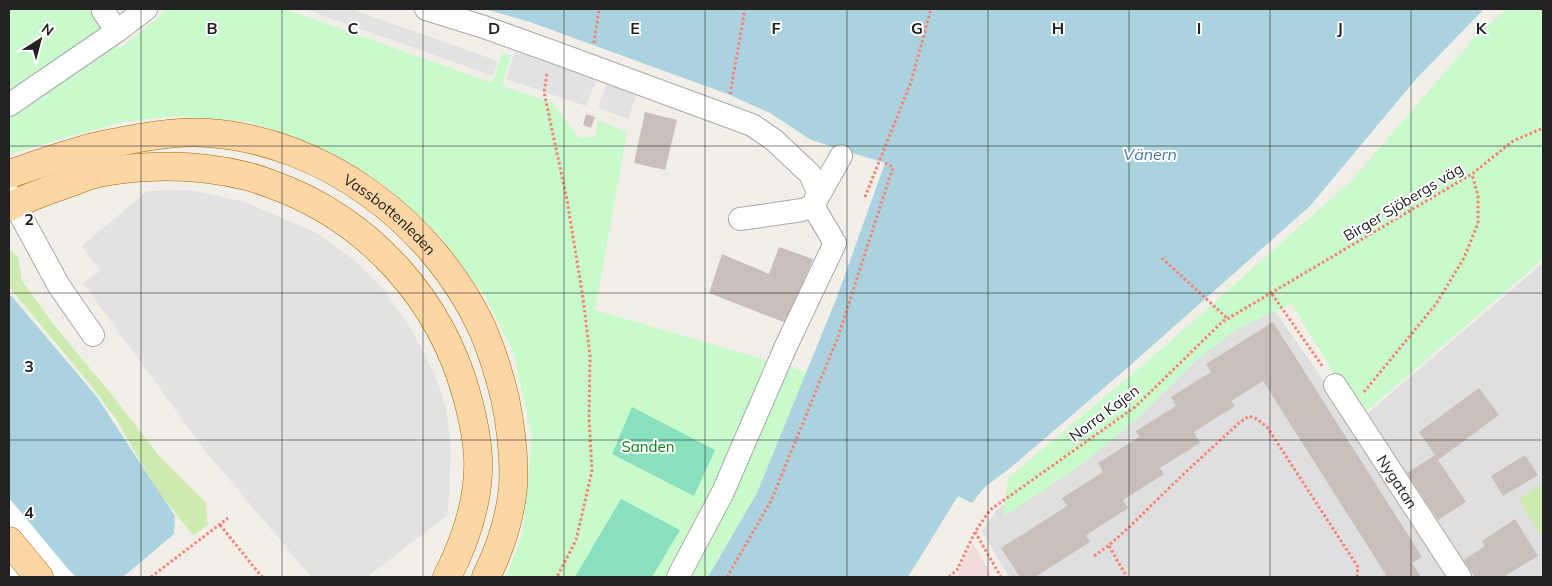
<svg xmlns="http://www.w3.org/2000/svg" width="1552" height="586" viewBox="0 0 1552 586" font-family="Mulish,sans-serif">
	<rect width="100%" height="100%" fill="#f2efe9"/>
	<path fill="#e0dfdf" d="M 1543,263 L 1543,574 L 1537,577 L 1469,577 L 1368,413 Z
		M 1268,301 L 1345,411 L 1447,577 L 1009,577 L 982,531 L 997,510 L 1136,410 L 1221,329 Z"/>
	<path fill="#f2dad9" d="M 973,543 L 992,577 L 956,577 Z"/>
	<path fill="#cdebb0" d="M 9,248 L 18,257 L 22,281 L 58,330 L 112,395 L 160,457 L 206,503 L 208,525 L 194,535 L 188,529 L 157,490 L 116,419 L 89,383 L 9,287 Z
		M 1543,483 L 1543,540 L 1519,500 Z"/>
	<path fill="#c8facc" d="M 9,9 L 88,9 L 120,49 L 168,9 L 285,9 L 492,83 L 503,53 L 511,56 L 502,86 L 553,103 L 579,138 L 595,137 L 598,120 L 627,132 L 595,310 L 807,372 L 757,493 L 708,577 L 505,577 L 522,536 L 532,437 L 513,351 L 485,296 L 443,239 L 390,189 L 346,160 L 298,138 L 250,122 L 175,116 L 122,122 L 9,154 Z
		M 1507,9 L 1543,9 L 1543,259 L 1360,417 L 1292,304 L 1237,329 L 1199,358 L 1138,418 L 1080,466 L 1003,517 L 1008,478 L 1156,354 L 1351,181 L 1478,34 Z"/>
	<path fill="#88e0be" d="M 632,407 L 715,450 L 694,496 L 612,454 Z
		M 621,499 L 680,530 L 652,577 L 575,577 Z"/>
	<path fill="#e2e2e2" d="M 304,9 L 351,9 L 498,61 L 493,76 Z
		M 516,48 L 598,76 L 586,106 L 506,79 Z
		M 608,80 L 638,90 L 628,119 L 598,108 Z
		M 189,190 L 242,201 L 317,233 L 353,259 L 384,290 L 412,330 L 435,375 L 446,407 L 451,446 L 448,515 L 367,577 L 311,577 L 204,449 L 83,283 L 100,271 L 82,246 L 147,191 Z"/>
	<path fill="#aad3df" d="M 485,9 L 1484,9 L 1416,79 L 1310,206 L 1126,369 L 1010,468 L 985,487 L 972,503 L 958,496 L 908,577 L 708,577 L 757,493 L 837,297 L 885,163 L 811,140 L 770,113 L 730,95 L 530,22 Z
		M 9,293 L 97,397 L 175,516 L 174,534 L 123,577 L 9,577 Z"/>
	<path fill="#fff" d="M 9,498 L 68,569 L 76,577 L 9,577 Z"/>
	<path fill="#c7bfb8" d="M 645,112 L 677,120 L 665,170 L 634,163 Z
		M 586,114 L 595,117 L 591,128 L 583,125 Z
		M 779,247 L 813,259 L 786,323 L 709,293 L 722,254 L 769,274 Z
		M 1273,322 L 1422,557 L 1412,563 L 1421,577 L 1383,577 L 1386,575 L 1263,381 L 1231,401 L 1235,406 L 1194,432 L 1200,443 L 1160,468 L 1164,474 L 1123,500 L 1128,508 L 1086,535 L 1090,542 L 1035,577 L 1020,577 L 1001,548 L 1067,506 L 1062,498 L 1103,472 L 1098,463 L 1139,437 L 1136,431 L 1176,406 L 1171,397 L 1211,372 L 1206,364 Z
		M 1479,388 L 1499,415 L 1438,460 L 1466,502 L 1438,520 L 1407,473 L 1435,455 L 1419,432 Z
		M 1525,455 L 1538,475 L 1503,496 L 1491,476 Z
		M 1515,519 L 1538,556 L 1503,577 L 1475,577 L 1464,560 L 1485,546 L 1482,541 Z"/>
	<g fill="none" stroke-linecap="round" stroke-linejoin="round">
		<defs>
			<g id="minor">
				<path d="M 104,9 L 103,11 L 117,31"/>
				<path d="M 426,9 L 484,27 L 551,51 L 752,125 L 774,140 L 810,174 L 818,192 L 813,206 L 802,210 L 740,219"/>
				<path d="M 9,105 L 117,31 L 146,9"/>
				<path d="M 9,194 L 59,286 L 93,335"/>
				<path id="s1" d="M 1335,385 L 1460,577"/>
				<path d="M 678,577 L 723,492 L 786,346 L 835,243 L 813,206 L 841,156"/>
			</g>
			<g id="major">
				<path id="s2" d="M 9,174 C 33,166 58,157 83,150 C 101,144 120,142 139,138 C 162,134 184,131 208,133 C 325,141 433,223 482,328 C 492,351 499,374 505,398 C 511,428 515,457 513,487 C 510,519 500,549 486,577"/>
				<path d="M 9,207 C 28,197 49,190 69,183 C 79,180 88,175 98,173 C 147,164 197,164 246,176 C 254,178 263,181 271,184 C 369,219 442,300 468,400 C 473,419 477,438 478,457 C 480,499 466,540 447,577"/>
				<path d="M 9,541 L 39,577"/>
			</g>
		</defs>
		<use href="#minor" stroke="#a9a9a9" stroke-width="24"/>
		<use href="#major" stroke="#a06b00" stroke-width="29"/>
		<path stroke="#fa8072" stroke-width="3" stroke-dasharray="2.5 2.5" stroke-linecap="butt" d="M 594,43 L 599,9
			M 547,74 L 544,92 L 567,200 L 583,298 L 590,356 L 589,419 L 592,471 L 576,540 L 557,577
			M 730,94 L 745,9
			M 865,197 L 911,82 L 931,9
			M 1162,258 L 1228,319
			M 1272,294 L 1323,367
			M 1364,392 L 1436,304 L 1464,258 L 1478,223 L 1478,196 L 1472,174
			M 220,525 L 262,577
			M 975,532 L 1001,577
			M 1109,546 L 1127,577
			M 1094,556 C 1119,539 1138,518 1160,497 C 1186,471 1213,447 1239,423 L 1249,416 L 1257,419 L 1267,427 L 1358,567 L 1357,577
			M 151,577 L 228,518
			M 727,577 L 771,501 L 838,337 L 893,167 L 885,163
			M 949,577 L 957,570 L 975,532 L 990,510 L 1135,407 L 1222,322 L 1472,174 L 1513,141 L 1543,128"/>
		<use href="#minor" stroke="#fff" stroke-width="22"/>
		<use href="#major" stroke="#fcd6a4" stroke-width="28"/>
	</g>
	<path fill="none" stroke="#222" stroke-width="1" stroke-opacity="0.55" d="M 141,9 L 141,577M 282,9 L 282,577M 423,9 L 423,577M 564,9 L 564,577M 705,9 L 705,577M 847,9 L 847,577M 988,9 L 988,577M 1129,9 L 1129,577M 1270,9 L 1270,577M 1411,9 L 1411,577M 9,146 L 1543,146M 9,293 L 1543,293M 9,440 L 1543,440"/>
	<g text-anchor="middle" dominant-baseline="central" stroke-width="4" stroke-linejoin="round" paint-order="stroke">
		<g font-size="15" fill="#222" stroke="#fff">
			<text transform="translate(1403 202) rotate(-31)">Birger Sjöbergs väg</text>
			<text stroke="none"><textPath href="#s2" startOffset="408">Vassbottenleden</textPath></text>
			<text transform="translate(1104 413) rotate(-37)">Norra Kajen</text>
			<text stroke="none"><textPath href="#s1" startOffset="115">Nygatan</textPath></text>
		</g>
		<g font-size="15" fill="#0c8416" stroke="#fff">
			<text x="648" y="446">Sanden</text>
		</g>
		<g font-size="16" font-style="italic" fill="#4a7aab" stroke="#fff">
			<text x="1150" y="154">Vänern</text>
		</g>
	</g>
	<g font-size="16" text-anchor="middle" font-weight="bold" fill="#222" stroke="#fff" stroke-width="4" stroke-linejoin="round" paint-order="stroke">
		<text x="212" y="34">B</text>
		<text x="353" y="34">C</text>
		<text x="494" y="34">D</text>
		<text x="635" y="34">E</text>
		<text x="776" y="34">F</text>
		<text x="917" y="34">G</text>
		<text x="1058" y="34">H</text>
		<text x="1199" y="34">I</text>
		<text x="1340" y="34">J</text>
		<text x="1481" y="34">K</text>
		<text x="29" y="225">2</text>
		<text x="29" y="372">3</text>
		<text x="29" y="518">4</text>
	</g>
	<rect width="1552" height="586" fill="none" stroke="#222222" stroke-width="20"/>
	<g transform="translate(40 40) rotate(36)" stroke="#ffffff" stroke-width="4" paint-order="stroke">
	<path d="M0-4L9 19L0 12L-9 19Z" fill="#222222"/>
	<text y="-8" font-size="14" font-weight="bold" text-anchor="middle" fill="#222222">N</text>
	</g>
</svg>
